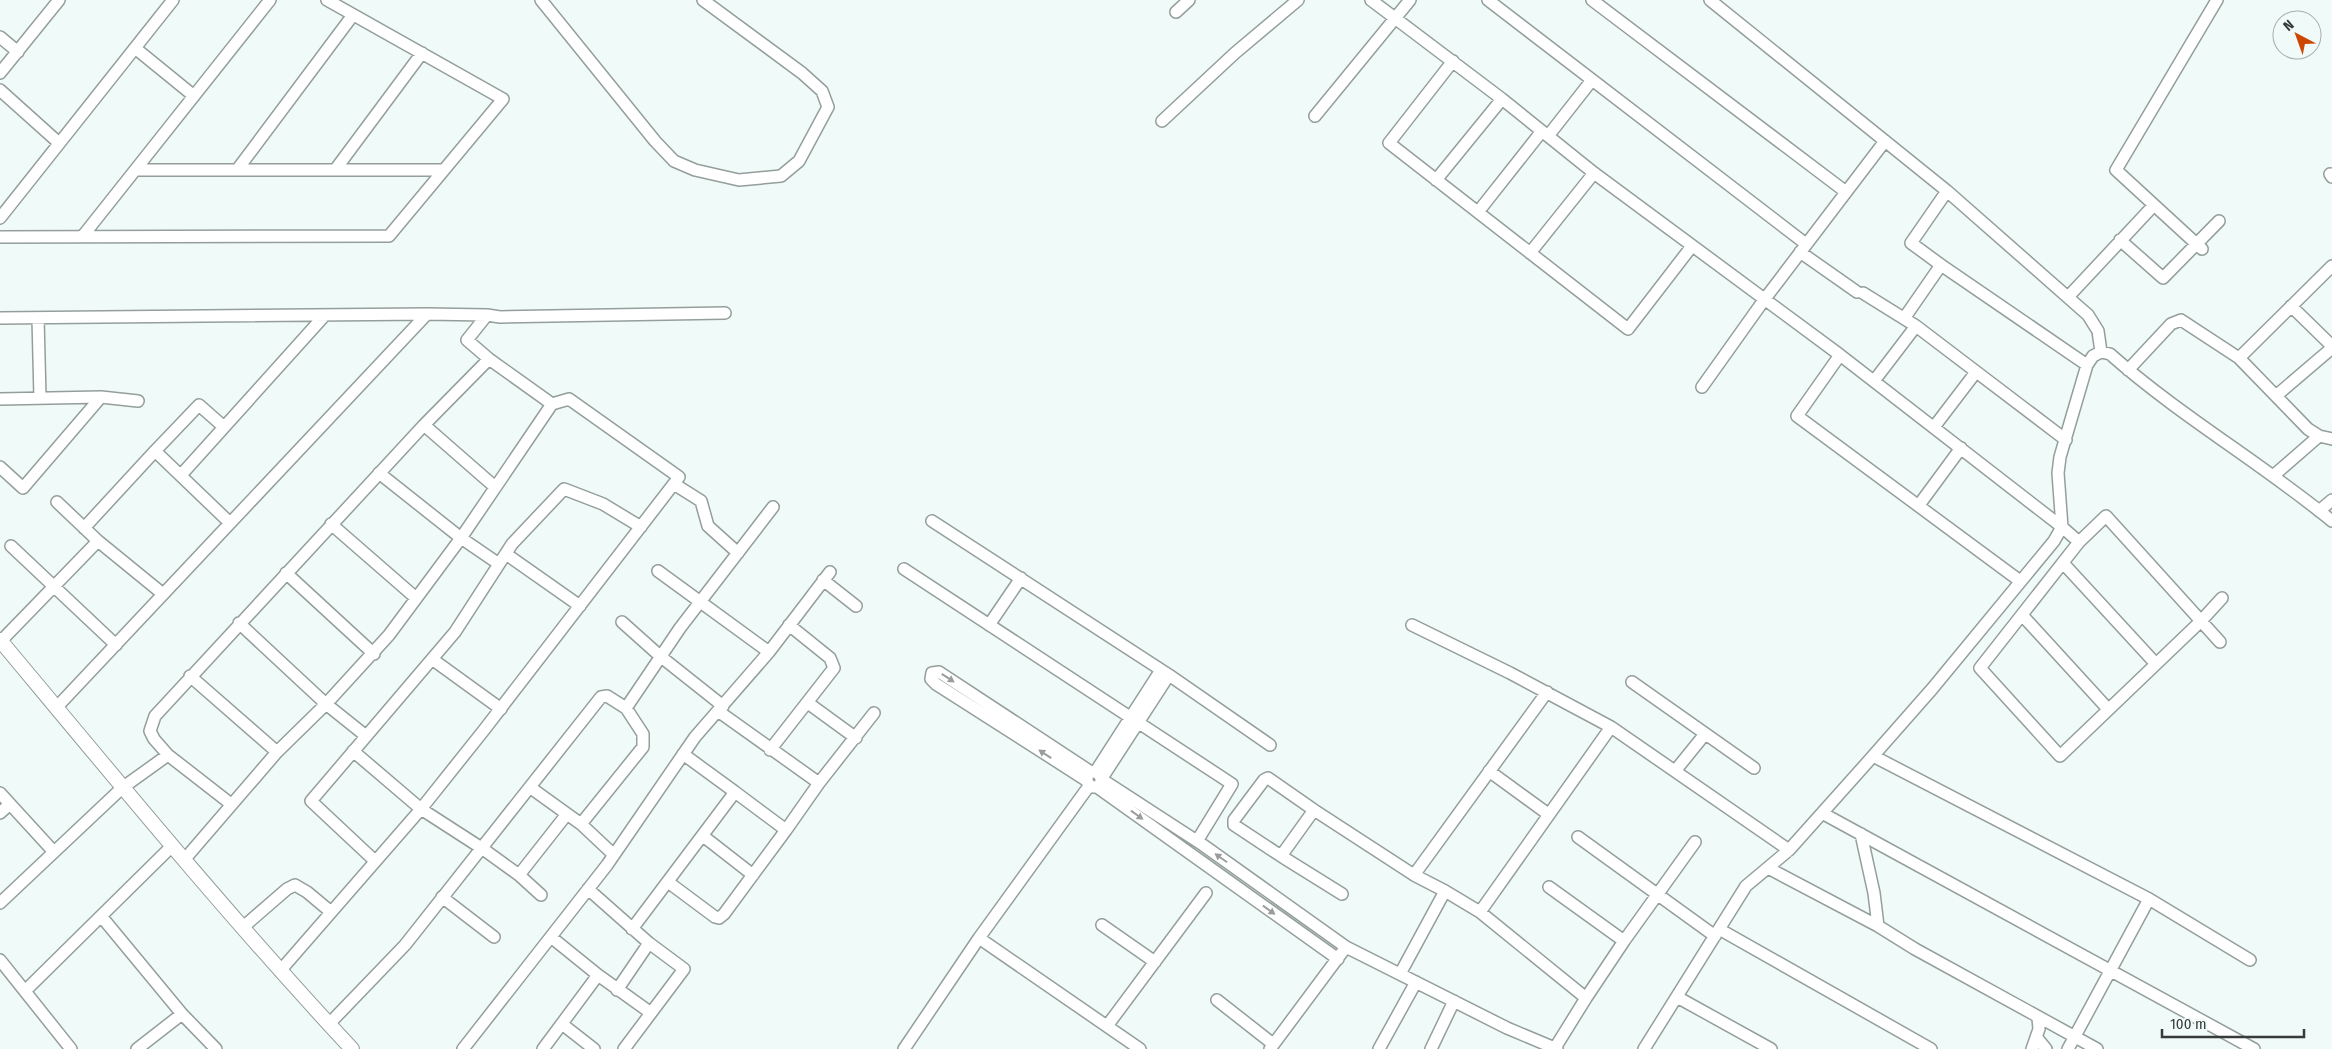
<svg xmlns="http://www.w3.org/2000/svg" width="2332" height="1049" viewBox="0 0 2332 1049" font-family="'Fira Sans Condensed',sans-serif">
	<rect width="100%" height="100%" fill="#f0faf8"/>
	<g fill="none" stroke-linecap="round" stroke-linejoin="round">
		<defs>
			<path id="minor" d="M 541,0 L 655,141 L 674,161 L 695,170 L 739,180 L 781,176 L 799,161 L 828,107 L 822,91 L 802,73 L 703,0
				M 1371,0 L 1502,99 L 1594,173 L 1840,355 L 2062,527 L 2079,542 L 2106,516 L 2220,642
				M 1488,0 L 1806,244
				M 1592,0 L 1846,192
				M 1710,0 L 1947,191 L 2088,315 L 2098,331 L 2101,352
				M 1176,12 L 1189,0
				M 0,37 L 18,52
				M 135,48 L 194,96
				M 1453,61 L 1389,143 L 1628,329 L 1692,246
				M 0,73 L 59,0
				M 0,90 L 59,143
				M 1315,116 L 1410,0
				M 1162,121 L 1235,53 L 1298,0
				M 1548,136 L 1592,80
				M 136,170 L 444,170
				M 237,170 L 353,15
				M 335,170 L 422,53
				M 2330,174 L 2332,177
				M 1436,180 L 1502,99
				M 1478,212 L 1542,131
				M 0,218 L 173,0
				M 0,237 L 389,236 L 503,99 L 327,0
				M 82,237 L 270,0
				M 2120,240 L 2163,278 L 2219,221
				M 2202,249 L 2116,170 L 2217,0
				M 1800,252 L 1857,292
				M 1530,253 L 1594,173
				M 1941,265 L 2087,365
				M 1863,293 L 1916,326 L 1874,381
				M 2068,297 L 2154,205
				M 2291,306 L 2332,346
				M 487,315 L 500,317 L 725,313
				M 1905,317 L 1941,265 L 1911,243 L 1947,191
				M 0,318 L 427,314
				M 38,318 L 40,398
				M 1916,326 L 2066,440
				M 1840,355 L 1797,416 L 2020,581
				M 2239,358 L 2332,266
				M 2128,370 L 2171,324 L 2181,320 L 2239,358 L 2308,429 L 2319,436 L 2332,439
				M 1702,387 L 1764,300 L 1885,141
				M 2277,395 L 2332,348
				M 101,397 L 138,401
				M 0,399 L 101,397 L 23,488 L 0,467
				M 424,425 L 495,487
				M 1934,427 L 1976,372
				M 155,451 L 199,405 L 224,427
				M 379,473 L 461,538 L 499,564
				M 181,475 L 325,315
				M 2273,476 L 2319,436
				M 674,484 L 701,501 L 708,526 L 738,553
				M 1919,505 L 1961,448
				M 2319,511 L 2332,500
				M 932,521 L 1169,675 L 1270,745
				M 331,524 L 416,598
				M 84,528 L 155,451 L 230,523
				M 98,541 L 163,594
				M 2079,542 L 1980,668 L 2060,756 L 2201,621 L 2222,598
				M 11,546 L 116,645
				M 506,554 L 580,606
				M 2063,563 L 2156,664
				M 904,569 L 1232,784 L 1197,841
				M 658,571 L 769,652
				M 286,573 L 374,654
				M 823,580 L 856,606
				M 2022,615 L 2108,709
				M 622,622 L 660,656 L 723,706
				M 239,623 L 326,704 L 366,736
				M 989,625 L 1021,578
				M 1412,625 L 1510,673 L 1611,727 L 1789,850 L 1746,886 L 1644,1049
				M 1,641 L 98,541 L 57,502
				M 432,659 L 501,709
				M 190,676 L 277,752
				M 1632,682 L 1754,768
				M 808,703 L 856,738
				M 56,708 L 427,314 L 487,315 L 467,340 L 489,359 L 552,404 L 461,538 L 389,635 L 326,704 L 277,752 L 184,860
				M 718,711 L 819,783 L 786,830
				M 770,750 L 834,668 L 830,658 L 789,625
				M 353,751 L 421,809 L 483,849 L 519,875 L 541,895
				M 168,755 L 231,804
				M 1873,756 L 1932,689 L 2054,541 L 2062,527 L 2058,473 L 2060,457 L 2087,365 L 2093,356 L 2101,352 L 2110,354 C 2180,416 2260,462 2332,521
				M 1096,771 L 1161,670
				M 1489,771 L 1548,814
				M 1675,771 L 1705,734
				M 1102,778 L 1169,675
				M 1086,780 L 1089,773 L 1096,771 L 1103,780 L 1097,787 L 1091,787 L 1086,780 L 936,684 L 931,679 L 932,673 L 939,672 L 1091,772
				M 1103,780 L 1203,845 L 1346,947
				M 819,783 L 874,713
				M 1097,787 L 1338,959
				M 531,788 L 581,824 L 614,855
				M 0,793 L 10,804 L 0,813
				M 10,804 L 54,852
				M 1314,810 L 1268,778 L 1264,780 L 1234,820 L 1234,825 L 1281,856 L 1314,810 L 1414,875 L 1445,891 L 1400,974
				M 1822,813 L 2254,1049
				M 581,824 L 643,747 L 643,734 L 626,708
				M 1861,834 L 1874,893 L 1878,926
				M 703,836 L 753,875
				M 1578,837 L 1715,936
				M 1789,850 L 1873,756 L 2149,899 L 2250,960
				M 1281,856 L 1342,894
				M 375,861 L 311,801 L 455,632 L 512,544 L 564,489 L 603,504 L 641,527
				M 1768,868 L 1878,926 L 1915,949 L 2097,1049
				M 519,875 L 567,814
				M 1414,875 L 1547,692
				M 668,882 L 715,917 L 719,918 L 724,914 L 786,830 L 735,792
				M 1549,887 L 1624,941
				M 588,889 L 649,943 L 617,990
				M 1445,891 L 1480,912 L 1586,998 L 1624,941 L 1695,842
				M 442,897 L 494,937
				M 0,903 L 122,788 L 168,755 L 154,739 L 150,731 L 155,716 L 424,425 L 489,359
				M 1480,912 L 1611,727
				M 101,916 L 182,1014 L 137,1049
				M 1102,925 L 1155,962
				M 242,928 L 287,889 L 295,885 L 307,892 L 331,912
				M 632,929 L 735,792 L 683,754
				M 1719,929 L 1931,1049
				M 551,937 L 598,975 L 651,1013 L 624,1049
				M 979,938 L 1089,786
				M 649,943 L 684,969 L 651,1013
				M 0,960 L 71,1049
				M 280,971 L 421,809 L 484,730 L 679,477 L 569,399 L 552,404
				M 25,991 L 172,846
				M 1677,997 L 1771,1049
				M 1217,1000 L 1273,1044
				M 182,1014 L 216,1049
				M 329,1024 L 405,945 L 601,697 L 607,696 L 626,708 L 680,628 L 773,507
				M 562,1024 L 594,1049
				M 1107,1026 L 1206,893
				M 2037,1038 L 2046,1049
				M 1555,1048 L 1586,998
				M 463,1049 L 607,865 L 695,737 L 769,652 L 830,572
				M 543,1049 L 598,975
				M 904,1049 L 979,938 L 1140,1049
				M 1270,1049 L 1346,947 L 1507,1028 L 1557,1049
				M 1379,1049 L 1416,982
				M 1431,1049 L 1454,1001
				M 2032,1049 L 2039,1029 L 2038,1018
				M 2068,1049 L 2149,899"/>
			<path id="tertiary" d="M 0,640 C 115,778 229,917 352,1049"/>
		</defs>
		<use href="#minor" stroke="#949e9b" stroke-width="14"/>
		<use href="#tertiary" stroke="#949e9b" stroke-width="16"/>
		<use href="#minor" stroke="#fff" stroke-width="11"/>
		<use href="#tertiary" stroke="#fff" stroke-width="14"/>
	</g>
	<defs><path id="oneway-solid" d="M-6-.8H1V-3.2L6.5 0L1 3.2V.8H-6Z" transform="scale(1.25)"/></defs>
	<g fill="#9a9d9c">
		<use href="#oneway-solid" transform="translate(948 678) rotate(33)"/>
		<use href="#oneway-solid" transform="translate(1045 754) rotate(-147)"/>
		<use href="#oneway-solid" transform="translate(1137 815) rotate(36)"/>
		<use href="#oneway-solid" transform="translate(1221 858) rotate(-145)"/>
		<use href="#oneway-solid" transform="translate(1269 910) rotate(36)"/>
	</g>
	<g transform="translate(2297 35) rotate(319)"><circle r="24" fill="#f0faf8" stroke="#a6aeac"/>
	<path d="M0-4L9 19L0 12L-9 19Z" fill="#cc4702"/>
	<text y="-8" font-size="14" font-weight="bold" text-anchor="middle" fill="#363b39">N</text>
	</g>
	<path d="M2162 1029v8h142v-8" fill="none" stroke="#363b39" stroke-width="2.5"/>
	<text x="2170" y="1029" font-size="15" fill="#363b39" stroke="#f0faf8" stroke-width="4" paint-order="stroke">100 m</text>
</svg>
